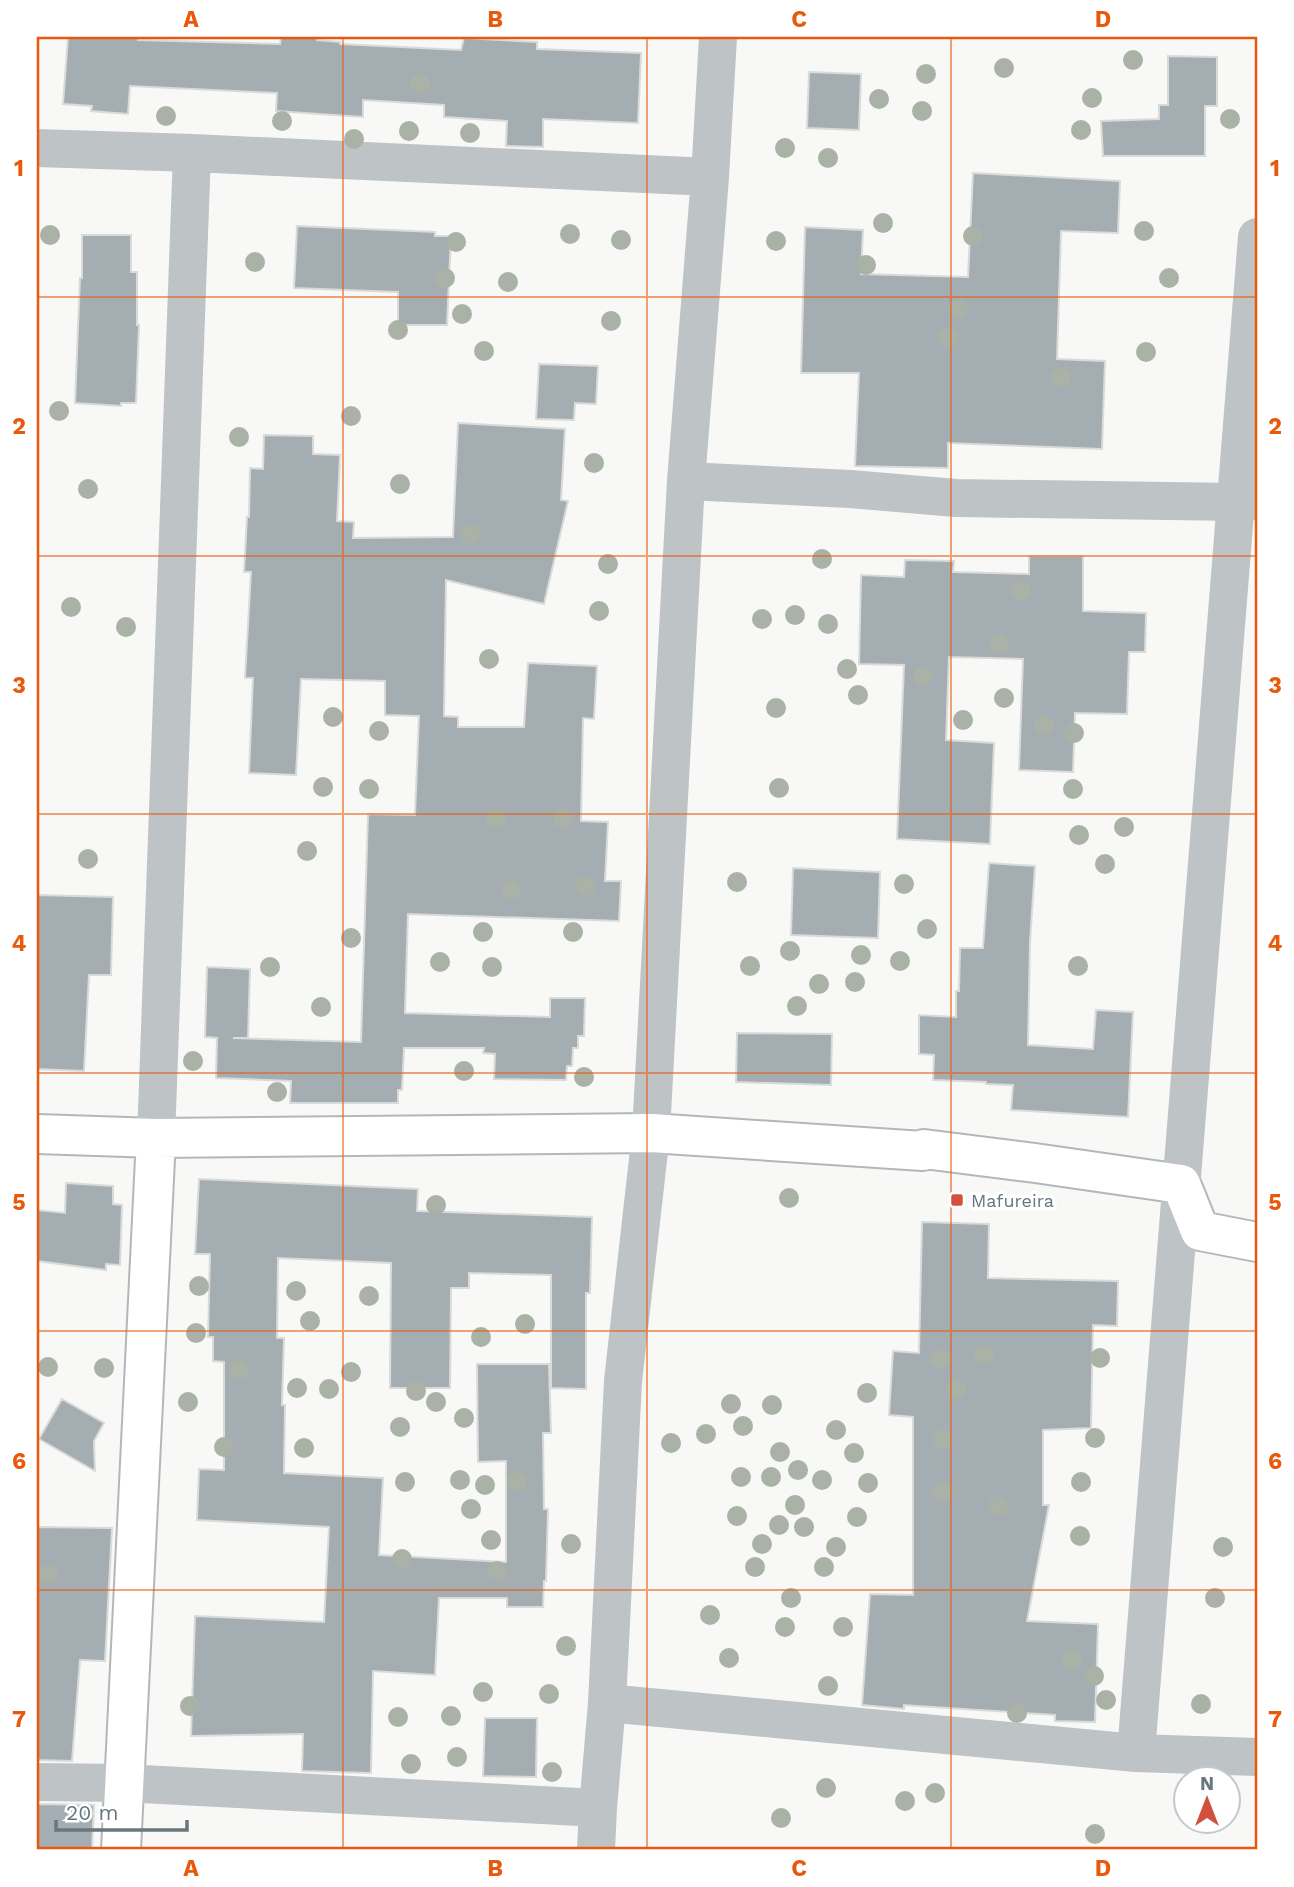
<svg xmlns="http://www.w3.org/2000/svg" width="1294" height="1887" viewBox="0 0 1294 1887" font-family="'Work Sans',sans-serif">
	<rect width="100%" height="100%" fill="#f8f8f7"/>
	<path fill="#a4adb1" stroke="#dadad9" stroke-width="2" d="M 68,37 L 139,37 L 138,40 L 280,44 L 281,37 L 317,37 L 317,40 L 340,42 L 340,44 L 461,50 L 464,38 L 537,42 L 537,49 L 641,53 L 638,123 L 543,119 L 543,147 L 506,146 L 507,121 L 444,117 L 444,105 L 363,100 L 363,117 L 276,111 L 277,93 L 130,86 L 128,114 L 91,111 L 92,106 L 63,104 Z
		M 1168,56 L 1217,57 L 1217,106 L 1205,106 L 1205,156 L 1103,156 L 1101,121 L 1159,119 L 1159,105 L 1168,105 Z
		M 809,72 L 861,74 L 859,130 L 807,128 Z
		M 973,173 L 1120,181 L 1118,233 L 1061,231 L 1057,359 L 1105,361 L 1102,449 L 948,443 L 948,468 L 855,466 L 859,373 L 801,373 L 805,227 L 863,230 L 861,274 L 968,277 Z
		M 297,226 L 435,232 L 435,236 L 451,236 L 447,325 L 398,325 L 398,292 L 294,288 Z
		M 82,235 L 131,235 L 131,272 L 137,272 L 137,325 L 139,325 L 136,403 L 121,403 L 121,406 L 75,403 L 80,278 L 82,278 Z
		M 539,364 L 598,366 L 596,404 L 575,403 L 574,420 L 536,419 Z
		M 458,423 L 565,429 L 561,500 L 568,501 L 544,604 L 446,580 L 444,716 L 458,717 L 458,727 L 524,727 L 528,663 L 597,666 L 594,719 L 583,718 L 581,821 L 608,822 L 605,881 L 621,881 L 619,921 L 408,914 L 405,1013 L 550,1017 L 550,998 L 585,998 L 584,1036 L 578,1036 L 578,1048 L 573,1048 L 572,1066 L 567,1066 L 566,1080 L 494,1079 L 495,1054 L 483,1053 L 484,1048 L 404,1048 L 402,1090 L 398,1090 L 398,1103 L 290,1103 L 291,1081 L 216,1078 L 217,1038 L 205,1037 L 207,967 L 250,969 L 248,1038 L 233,1038 L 361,1042 L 368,814 L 415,815 L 419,716 L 385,715 L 385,681 L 301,679 L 296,775 L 249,773 L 253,678 L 245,678 L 251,572 L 244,572 L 247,517 L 249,517 L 250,468 L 263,469 L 264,435 L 313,436 L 313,454 L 340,455 L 337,521 L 354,522 L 353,538 L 453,537 Z
		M 1029,556 L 1083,556 L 1083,611 L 1146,613 L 1145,652 L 1129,652 L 1127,714 L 1075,713 L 1073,772 L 1019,770 L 1023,659 L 949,657 L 946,740 L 994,743 L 990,844 L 897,839 L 904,665 L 859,664 L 861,575 L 904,577 L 905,560 L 954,561 L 953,572 L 1029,574 Z
		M 989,863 L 1035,866 L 1030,942 L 1028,1045 L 1093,1049 L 1096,1010 L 1133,1012 L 1128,1117 L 1011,1110 L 1013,1085 L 986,1084 L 986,1082 L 933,1080 L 934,1055 L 919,1054 L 919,1015 L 956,1017 L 956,991 L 959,991 L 960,948 L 983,948 Z
		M 793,868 L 880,872 L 878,938 L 791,935 Z
		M 37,895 L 113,897 L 111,975 L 89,975 L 84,1071 L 37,1069 Z
		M 737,1033 L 832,1034 L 831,1085 L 736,1082 Z
		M 199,1179 L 418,1189 L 417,1211 L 592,1217 L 590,1293 L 586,1293 L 586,1389 L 551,1388 L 551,1275 L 469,1273 L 469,1288 L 451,1288 L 450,1388 L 390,1388 L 391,1263 L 278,1258 L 277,1338 L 284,1338 L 282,1405 L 285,1405 L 284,1473 L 383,1478 L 379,1555 L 506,1562 L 506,1461 L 478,1462 L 477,1364 L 549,1364 L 551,1433 L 543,1433 L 544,1509 L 548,1509 L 546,1581 L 544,1581 L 543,1607 L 507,1607 L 507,1598 L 439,1598 L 435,1675 L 373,1671 L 371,1773 L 302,1771 L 303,1734 L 191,1736 L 195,1616 L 324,1622 L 329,1527 L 197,1520 L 199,1469 L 224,1470 L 224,1362 L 213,1361 L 213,1337 L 208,1337 L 210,1254 L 195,1254 Z
		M 66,1183 L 113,1186 L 113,1204 L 122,1205 L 120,1265 L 106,1264 L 106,1270 L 37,1261 L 37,1210 L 65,1213 Z
		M 922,1222 L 989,1224 L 988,1278 L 1118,1281 L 1117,1326 L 1093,1325 L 1091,1428 L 1043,1430 L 1043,1505 L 1049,1505 L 1027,1621 L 1098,1624 L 1095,1722 L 1055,1721 L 1055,1715 L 978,1710 L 904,1705 L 904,1709 L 862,1705 L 870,1594 L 913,1595 L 913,1417 L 889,1415 L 893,1351 L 919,1353 Z
		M 62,1399 L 104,1423 L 94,1441 L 95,1471 L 39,1439 Z
		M 37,1527 L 112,1528 L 105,1661 L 80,1660 L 72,1761 L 37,1760 Z
		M 485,1718 L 537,1718 L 536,1777 L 483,1776 Z
		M 37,1804 L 94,1805 L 92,1850 L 37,1850 Z"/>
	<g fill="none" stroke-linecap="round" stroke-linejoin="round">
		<defs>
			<path id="secondary" d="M 37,1134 L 156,1138 L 651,1133 L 923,1151 L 924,1149 L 1035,1163 L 1181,1184 L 1200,1231 L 1257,1242
				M 121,1850 L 156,1138"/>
		</defs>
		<use href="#secondary" stroke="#b1b8bb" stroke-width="42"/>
		<path stroke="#bec3c6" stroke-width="38" d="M 37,148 L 192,153 L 710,177
			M 686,481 L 850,489 L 956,498 L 1236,502 L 1257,501
			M 156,1138 L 192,153
			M 607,1703 L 1136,1753 L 1257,1757
			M 1136,1753 L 1257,237
			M 37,1782 L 123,1783 L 598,1808
			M 596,1850 L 598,1808 L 607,1703 L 623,1381 L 651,1133 L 686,481 L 710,177 L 718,37"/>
		<use href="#secondary" stroke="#fff" stroke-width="38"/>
	</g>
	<g fill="#aab1a7">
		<circle cx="1133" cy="60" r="10"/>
		<circle cx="1004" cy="68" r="10"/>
		<circle cx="926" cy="74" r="10"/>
		<circle cx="420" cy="83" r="10"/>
		<circle cx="1092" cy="98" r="10"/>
		<circle cx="879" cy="99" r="10"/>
		<circle cx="922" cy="111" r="10"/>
		<circle cx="166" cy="116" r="10"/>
		<circle cx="1230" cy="119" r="10"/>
		<circle cx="282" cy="121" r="10"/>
		<circle cx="1081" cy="130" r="10"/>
		<circle cx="409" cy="131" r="10"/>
		<circle cx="470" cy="133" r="10"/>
		<circle cx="354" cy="139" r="10"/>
		<circle cx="785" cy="148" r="10"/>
		<circle cx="828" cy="158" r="10"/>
		<circle cx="883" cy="223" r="10"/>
		<circle cx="1144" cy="231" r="10"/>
		<circle cx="570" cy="234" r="10"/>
		<circle cx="50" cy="235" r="10"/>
		<circle cx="973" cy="236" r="10"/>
		<circle cx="621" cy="240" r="10"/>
		<circle cx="776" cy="241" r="10"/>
		<circle cx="456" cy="242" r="10"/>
		<circle cx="255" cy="262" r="10"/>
		<circle cx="866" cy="265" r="10"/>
		<circle cx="445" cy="278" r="10"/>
		<circle cx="1169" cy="278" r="10"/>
		<circle cx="508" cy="282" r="10"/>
		<circle cx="958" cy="309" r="10"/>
		<circle cx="462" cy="314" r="10"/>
		<circle cx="611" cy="321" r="10"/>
		<circle cx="398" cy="330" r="10"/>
		<circle cx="948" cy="337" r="10"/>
		<circle cx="484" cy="351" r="10"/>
		<circle cx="1146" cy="352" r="10"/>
		<circle cx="1061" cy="378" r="10"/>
		<circle cx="59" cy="411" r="10"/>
		<circle cx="351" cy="416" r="10"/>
		<circle cx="239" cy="437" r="10"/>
		<circle cx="594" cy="463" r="10"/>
		<circle cx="400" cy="484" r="10"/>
		<circle cx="88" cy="489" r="10"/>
		<circle cx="470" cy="534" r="10"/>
		<circle cx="822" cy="559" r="10"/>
		<circle cx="608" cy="564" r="10"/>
		<circle cx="1021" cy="591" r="10"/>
		<circle cx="71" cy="607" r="10"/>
		<circle cx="599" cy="611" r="10"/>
		<circle cx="795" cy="615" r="10"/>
		<circle cx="762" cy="619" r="10"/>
		<circle cx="828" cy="624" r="10"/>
		<circle cx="126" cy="627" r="10"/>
		<circle cx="999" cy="644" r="10"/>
		<circle cx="489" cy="659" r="10"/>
		<circle cx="847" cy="669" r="10"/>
		<circle cx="923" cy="676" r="10"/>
		<circle cx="858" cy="695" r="10"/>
		<circle cx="1004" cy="698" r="10"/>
		<circle cx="776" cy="708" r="10"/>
		<circle cx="333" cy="717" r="10"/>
		<circle cx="963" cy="720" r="10"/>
		<circle cx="1044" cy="725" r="10"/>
		<circle cx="379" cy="731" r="10"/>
		<circle cx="1074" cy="733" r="10"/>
		<circle cx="323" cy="787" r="10"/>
		<circle cx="779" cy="788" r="10"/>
		<circle cx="369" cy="789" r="10"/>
		<circle cx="1073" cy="789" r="10"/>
		<circle cx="496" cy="819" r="10"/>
		<circle cx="563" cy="819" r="10"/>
		<circle cx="1124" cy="827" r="10"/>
		<circle cx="1079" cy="835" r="10"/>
		<circle cx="307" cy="851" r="10"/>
		<circle cx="88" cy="859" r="10"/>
		<circle cx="1105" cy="864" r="10"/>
		<circle cx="737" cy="882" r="10"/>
		<circle cx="904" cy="884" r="10"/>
		<circle cx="586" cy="886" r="10"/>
		<circle cx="511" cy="890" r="10"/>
		<circle cx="927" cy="929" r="10"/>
		<circle cx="483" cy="932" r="10"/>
		<circle cx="573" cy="932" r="10"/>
		<circle cx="351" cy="938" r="10"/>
		<circle cx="790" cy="951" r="10"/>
		<circle cx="861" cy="955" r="10"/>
		<circle cx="900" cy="961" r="10"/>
		<circle cx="440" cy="962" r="10"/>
		<circle cx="750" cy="966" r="10"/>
		<circle cx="1078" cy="966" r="10"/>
		<circle cx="270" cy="967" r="10"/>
		<circle cx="492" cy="967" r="10"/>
		<circle cx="855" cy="982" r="10"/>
		<circle cx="819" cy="984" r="10"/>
		<circle cx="797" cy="1006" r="10"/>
		<circle cx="321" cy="1007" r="10"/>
		<circle cx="193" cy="1061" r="10"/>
		<circle cx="464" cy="1071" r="10"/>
		<circle cx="584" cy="1077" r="10"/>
		<circle cx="277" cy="1092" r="10"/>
		<circle cx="789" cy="1198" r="10"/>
		<circle cx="436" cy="1205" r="10"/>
		<circle cx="199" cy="1286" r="10"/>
		<circle cx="296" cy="1291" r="10"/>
		<circle cx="369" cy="1296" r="10"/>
		<circle cx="310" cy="1321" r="10"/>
		<circle cx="525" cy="1324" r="10"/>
		<circle cx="196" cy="1333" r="10"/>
		<circle cx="481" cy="1337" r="10"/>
		<circle cx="984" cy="1355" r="10"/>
		<circle cx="1100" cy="1358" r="10"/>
		<circle cx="940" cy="1359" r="10"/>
		<circle cx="48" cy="1367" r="10"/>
		<circle cx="104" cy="1368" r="10"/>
		<circle cx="239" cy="1370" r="10"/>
		<circle cx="351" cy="1372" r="10"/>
		<circle cx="297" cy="1388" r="10"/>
		<circle cx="329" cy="1389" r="10"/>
		<circle cx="956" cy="1389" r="10"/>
		<circle cx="416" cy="1391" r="10"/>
		<circle cx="867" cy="1393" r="10"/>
		<circle cx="188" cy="1402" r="10"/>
		<circle cx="436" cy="1402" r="10"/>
		<circle cx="731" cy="1404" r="10"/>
		<circle cx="772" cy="1405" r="10"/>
		<circle cx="464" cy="1418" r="10"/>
		<circle cx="743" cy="1426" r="10"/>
		<circle cx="400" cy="1427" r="10"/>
		<circle cx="836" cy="1430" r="10"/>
		<circle cx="706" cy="1434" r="10"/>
		<circle cx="1095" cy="1438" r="10"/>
		<circle cx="942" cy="1439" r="10"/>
		<circle cx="671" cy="1443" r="10"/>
		<circle cx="224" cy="1447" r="10"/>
		<circle cx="304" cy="1448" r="10"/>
		<circle cx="780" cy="1452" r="10"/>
		<circle cx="854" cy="1453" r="10"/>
		<circle cx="798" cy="1470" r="10"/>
		<circle cx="741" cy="1477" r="10"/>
		<circle cx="771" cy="1477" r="10"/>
		<circle cx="460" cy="1480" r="10"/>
		<circle cx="822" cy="1480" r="10"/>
		<circle cx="405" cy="1482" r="10"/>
		<circle cx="517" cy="1482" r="10"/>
		<circle cx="1081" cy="1482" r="10"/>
		<circle cx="868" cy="1483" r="10"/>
		<circle cx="485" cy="1485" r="10"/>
		<circle cx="942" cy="1492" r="10"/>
		<circle cx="795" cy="1505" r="10"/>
		<circle cx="998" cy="1506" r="10"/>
		<circle cx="471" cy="1509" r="10"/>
		<circle cx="737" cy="1516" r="10"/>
		<circle cx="857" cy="1517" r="10"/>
		<circle cx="779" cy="1525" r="10"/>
		<circle cx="804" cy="1527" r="10"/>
		<circle cx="1080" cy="1536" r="10"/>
		<circle cx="491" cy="1540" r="10"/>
		<circle cx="571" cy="1544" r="10"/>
		<circle cx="762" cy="1544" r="10"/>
		<circle cx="836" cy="1547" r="10"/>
		<circle cx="1223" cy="1547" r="10"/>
		<circle cx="402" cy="1559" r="10"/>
		<circle cx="755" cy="1567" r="10"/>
		<circle cx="824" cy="1567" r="10"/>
		<circle cx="497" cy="1571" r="10"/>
		<circle cx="49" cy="1574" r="10"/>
		<circle cx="791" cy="1598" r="10"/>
		<circle cx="1215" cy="1598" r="10"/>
		<circle cx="710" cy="1615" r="10"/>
		<circle cx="785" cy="1627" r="10"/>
		<circle cx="843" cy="1627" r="10"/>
		<circle cx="566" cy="1646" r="10"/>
		<circle cx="729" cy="1658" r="10"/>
		<circle cx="1072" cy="1660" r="10"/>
		<circle cx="1094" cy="1676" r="10"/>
		<circle cx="828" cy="1686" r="10"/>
		<circle cx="483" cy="1692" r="10"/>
		<circle cx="549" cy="1694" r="10"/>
		<circle cx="1106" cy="1700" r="10"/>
		<circle cx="1201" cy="1704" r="10"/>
		<circle cx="190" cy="1706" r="10"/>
		<circle cx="1017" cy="1713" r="10"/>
		<circle cx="451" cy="1716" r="10"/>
		<circle cx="398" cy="1717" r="10"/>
		<circle cx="457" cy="1757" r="10"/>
		<circle cx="411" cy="1764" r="10"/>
		<circle cx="552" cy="1772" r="10"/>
		<circle cx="826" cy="1788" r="10"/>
		<circle cx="935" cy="1793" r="10"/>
		<circle cx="905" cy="1801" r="10"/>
		<circle cx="781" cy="1818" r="10"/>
		<circle cx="1095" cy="1834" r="10"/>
	</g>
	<path fill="none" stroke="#e8590c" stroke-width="2" stroke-opacity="0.55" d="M 343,37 L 343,1850M 647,37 L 647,1850M 951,37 L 951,1850M 37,297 L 1257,297M 37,556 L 1257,556M 37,814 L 1257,814M 37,1073 L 1257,1073M 37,1331 L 1257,1331M 37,1590 L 1257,1590"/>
	<rect fill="#d1513e" stroke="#fff" stroke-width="2.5" x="950" y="1193" width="14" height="14" rx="3.5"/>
	<g text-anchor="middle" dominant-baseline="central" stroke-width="7" stroke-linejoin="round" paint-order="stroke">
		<g font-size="18" fill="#66777e" stroke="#fff" text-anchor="start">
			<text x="971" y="1200">Mafureira</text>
		</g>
	</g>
	<rect width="1294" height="1887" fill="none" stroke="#ffffff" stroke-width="77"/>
	<g transform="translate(1207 1800)"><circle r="33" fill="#ffffff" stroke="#c2c9cb" stroke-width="2"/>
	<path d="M0-5L12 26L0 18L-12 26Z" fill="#d1513e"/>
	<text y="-10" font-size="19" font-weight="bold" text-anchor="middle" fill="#66777e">N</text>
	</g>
	<path d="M56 1820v10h131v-10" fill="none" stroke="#66777e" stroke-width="3.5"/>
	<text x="66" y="1820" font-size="21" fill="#66777e" stroke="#ffffff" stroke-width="5" paint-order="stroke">20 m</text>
	<rect x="38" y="38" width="1218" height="1810" fill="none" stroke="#e8590c" stroke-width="2.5"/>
	<g font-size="23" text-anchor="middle" font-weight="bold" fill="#e8590c">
		<text x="191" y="27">A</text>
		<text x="495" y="27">B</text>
		<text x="799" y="27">C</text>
		<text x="1103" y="27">D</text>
		<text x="19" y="176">1</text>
		<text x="1275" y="176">1</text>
		<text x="19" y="434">2</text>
		<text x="1275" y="434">2</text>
		<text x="19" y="693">3</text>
		<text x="1275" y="693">3</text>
		<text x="19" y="951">4</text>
		<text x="1275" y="951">4</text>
		<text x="19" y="1210">5</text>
		<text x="1275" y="1210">5</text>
		<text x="19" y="1469">6</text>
		<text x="1275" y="1469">6</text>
		<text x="19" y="1727">7</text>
		<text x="1275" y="1727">7</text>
		<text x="191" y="1876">A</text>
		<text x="495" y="1876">B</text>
		<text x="799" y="1876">C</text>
		<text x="1103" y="1876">D</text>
	</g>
</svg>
